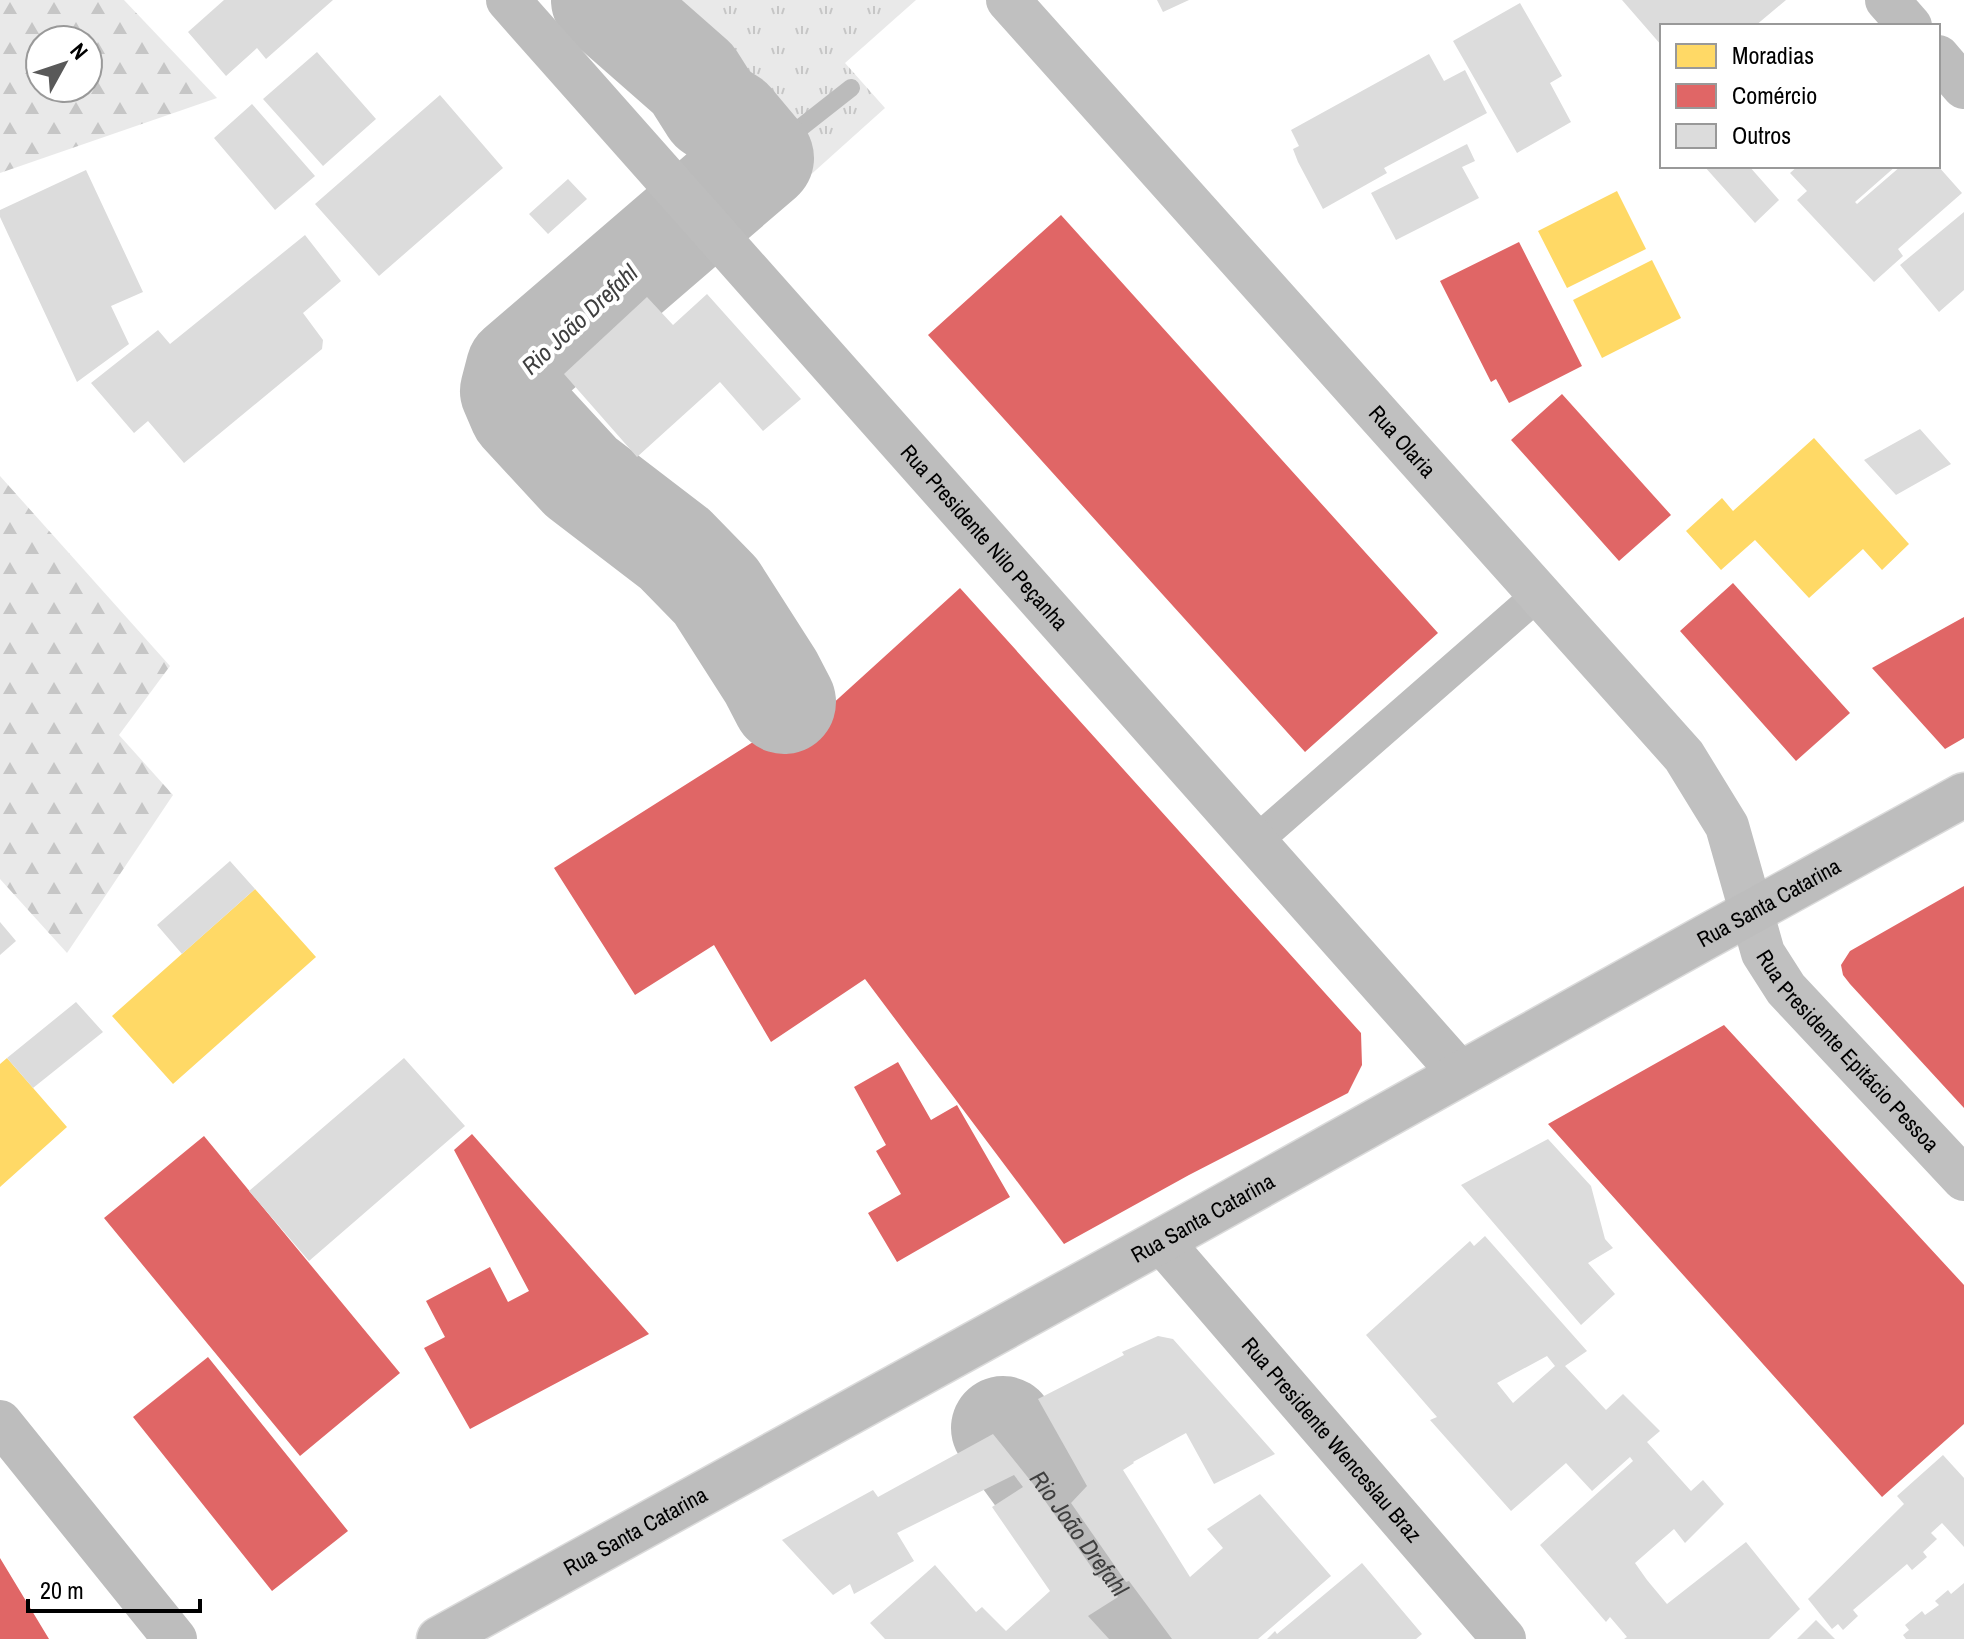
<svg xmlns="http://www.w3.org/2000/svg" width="1964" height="1639" viewBox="0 0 1964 1639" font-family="'Archivo Narrow',sans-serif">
	<defs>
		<pattern id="grass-tufts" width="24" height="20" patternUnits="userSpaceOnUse" patternTransform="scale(2)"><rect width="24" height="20" fill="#e9e9e9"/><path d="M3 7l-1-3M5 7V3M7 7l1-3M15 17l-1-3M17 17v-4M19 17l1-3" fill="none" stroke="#c6c6c6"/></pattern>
		<pattern id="forest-firs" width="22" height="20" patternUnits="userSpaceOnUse" patternTransform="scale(2)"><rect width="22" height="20" fill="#e9e9e9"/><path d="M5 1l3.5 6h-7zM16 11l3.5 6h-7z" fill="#c6c6c6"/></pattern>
	</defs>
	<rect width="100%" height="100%" fill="#fff"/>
	<path fill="url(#grass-tufts)" d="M 576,0 L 916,0 L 845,63 L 885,108 L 767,214 Z"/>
	<path fill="url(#forest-firs)" fill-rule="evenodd" d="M 0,0 L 124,0 L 217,98 L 0,173 ZM 40,40 L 88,40 L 88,88 L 40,88 Z
		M 0,476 L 170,666 L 119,735 L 173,795 L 67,953 L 0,879 Z"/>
	<path fill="#ffd966" d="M 1617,191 L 1646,249 L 1567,288 L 1538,231 Z
		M 1652,260 L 1681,318 L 1602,358 L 1573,300 Z
		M 1814,438 L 1909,544 L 1882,570 L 1863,549 L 1809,598 L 1755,540 L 1721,570 L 1686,531 L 1722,498 L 1733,511 Z
		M 255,889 L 316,957 L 173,1084 L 112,1016 Z
		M 7,1058 L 67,1127 L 0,1187 L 0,1064 Z"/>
	<path fill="#e06666" d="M 1061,215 L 1438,633 L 1305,752 L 928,335 Z
		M 1519,242 L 1582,366 L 1509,403 L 1496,379 L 1491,382 L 1440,281 Z
		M 1562,394 L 1671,515 L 1619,561 L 1511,440 Z
		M 1733,583 L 1850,713 L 1796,761 L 1680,631 Z
		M 960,588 L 1361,1033 L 1362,1065 L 1348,1093 L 1189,1175 L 1064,1244 L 865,979 L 771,1042 L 714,945 L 635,995 L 554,868 L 810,706 L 818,717 Z
		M 1964,617 L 1964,738 L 1945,749 L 1872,668 Z
		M 1964,886 L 1964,1108 L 1850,984 L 1843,975 L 1841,965 L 1850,951 Z
		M 1724,1025 L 1964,1285 L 1964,1424 L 1882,1497 L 1548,1124 Z
		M 898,1062 L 931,1120 L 957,1105 L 1010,1197 L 897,1262 L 868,1213 L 901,1194 L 876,1151 L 886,1145 L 854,1087 Z
		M 472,1134 L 649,1334 L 470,1429 L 424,1348 L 445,1337 L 426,1301 L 490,1267 L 508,1302 L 529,1291 L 454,1150 Z
		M 204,1136 L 400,1373 L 300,1456 L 104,1218 Z
		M 208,1357 L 348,1531 L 272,1591 L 133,1417 Z
		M 0,1558 L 49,1639 L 0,1639 Z"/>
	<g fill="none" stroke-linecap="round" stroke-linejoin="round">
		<path stroke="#bbb" stroke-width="18" d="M 762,158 L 851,88"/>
		<g stroke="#bbb" stroke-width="104">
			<path d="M 603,0 L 693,79 L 712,109 L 731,121 L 762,158 L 518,368 L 512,391 L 521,412 L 581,477 L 675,549 L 716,591 L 771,677 L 784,702"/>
			<path id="s1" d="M 1003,1428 L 1157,1639"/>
		</g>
	</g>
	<path fill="#dcdcdc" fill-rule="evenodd" d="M 224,0 L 333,0 L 266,59 L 257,48 L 226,76 L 188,32 Z
		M 1157,0 L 1189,0 L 1163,12 Z
		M 1622,0 L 1786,0 L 1755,26 L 1662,26 L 1662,46 Z
		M 1520,3 L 1562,76 L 1550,83 L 1571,122 L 1517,153 L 1453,41 Z
		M 317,52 L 376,119 L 323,166 L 263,99 Z
		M 1429,54 L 1444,81 L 1465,70 L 1487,113 L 1384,168 L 1387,173 L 1323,209 L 1298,162 L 1293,149 L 1299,146 L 1291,130 Z
		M 440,95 L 503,168 L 379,276 L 315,204 Z
		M 252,104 L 315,176 L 275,210 L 214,138 Z
		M 1467,144 L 1475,161 L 1462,167 L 1479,198 L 1396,240 L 1371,193 Z
		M 1704,166 L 1749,166 L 1779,200 L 1755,223 Z
		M 1798,166 L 1896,166 L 1855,202 L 1857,204 L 1901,166 L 1938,166 L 1962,193 L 1898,249 L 1903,256 L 1874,282 L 1797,200 L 1807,191 L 1790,173 Z
		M 86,170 L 143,292 L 111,306 L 129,344 L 77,382 L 0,217 L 0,210 Z
		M 568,179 L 587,199 L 548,234 L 529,214 Z
		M 1964,212 L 1964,290 L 1939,312 L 1900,265 Z
		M 305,235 L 341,281 L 303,313 L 323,340 L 322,349 L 184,463 L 148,421 L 134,433 L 91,383 L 158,330 L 170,344 Z
		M 707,294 L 801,399 L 763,431 L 720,382 L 637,457 L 564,374 L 647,297 L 673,325 Z
		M 1920,429 L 1951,464 L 1896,495 L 1864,460 Z
		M 230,861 L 255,889 L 182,954 L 157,925 Z
		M 0,922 L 16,941 L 0,955 Z
		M 76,1002 L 103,1032 L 33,1088 L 7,1058 Z
		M 404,1058 L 465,1126 L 309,1261 L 249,1191 Z
		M 1548,1139 L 1591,1186 L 1605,1239 L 1613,1248 L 1588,1263 L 1615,1294 L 1581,1325 L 1461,1185 Z
		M 1485,1236 L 1587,1351 L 1565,1366 L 1606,1410 L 1623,1394 L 1660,1431 L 1647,1442 L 1691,1491 L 1703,1480 L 1724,1504 L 1685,1543 L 1674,1529 L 1635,1563 L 1647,1580 L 1667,1604 L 1746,1542 L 1800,1609 L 1769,1639 L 1624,1639 L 1627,1637 L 1610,1617 L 1606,1622 L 1540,1545 L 1633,1461 L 1630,1457 L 1592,1491 L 1566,1463 L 1511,1511 L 1430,1420 L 1437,1417 L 1366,1335 L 1470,1241 L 1474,1246 ZM 1547,1356 L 1555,1366 L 1513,1403 L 1497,1383 Z
		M 1158,1336 L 1173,1339 L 1275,1454 L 1214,1484 L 1186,1433 L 1133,1462 L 1134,1463 L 1123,1470 L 1190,1577 L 1223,1548 L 1207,1529 L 1260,1494 L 1331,1576 L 1258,1639 L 1172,1639 L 1129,1581 L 1126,1582 L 1071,1503 L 1087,1486 L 1038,1399 L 1124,1355 L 1122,1352 Z
		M 993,1434 L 1034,1485 L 1099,1578 L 1103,1575 L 1118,1597 L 1088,1616 L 1109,1639 L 885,1639 L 870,1623 L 935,1565 L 976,1612 L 982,1607 L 1006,1631 L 1050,1591 L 992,1507 L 1023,1487 L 1014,1475 L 897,1533 L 914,1561 L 854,1594 L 850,1584 L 833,1595 L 782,1540 L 873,1490 L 878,1497 Z
		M 1943,1455 L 1964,1478 L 1964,1547 L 1942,1523 L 1931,1533 L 1937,1539 L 1923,1552 L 1927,1557 L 1912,1570 L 1907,1564 L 1853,1610 L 1858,1616 L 1843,1630 L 1838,1624 L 1832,1629 L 1808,1599 L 1904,1504 L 1897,1496 Z
		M 1362,1563 L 1422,1634 L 1416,1639 L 1267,1639 L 1275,1631 L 1277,1634 Z
		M 1964,1583 L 1964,1639 L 1906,1639 L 1903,1635 L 1909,1630 L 1905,1625 L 1922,1611 L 1925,1615 L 1939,1605 L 1935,1601 L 1948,1590 L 1951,1594 Z
		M 1816,1620 L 1835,1639 L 1797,1639 Z"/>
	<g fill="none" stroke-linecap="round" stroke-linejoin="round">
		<defs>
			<g id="primary">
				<path id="s5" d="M 439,1639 L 1161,1241 L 1704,938 L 1964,795"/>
			</g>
		</defs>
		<use href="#primary" stroke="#dbdbdb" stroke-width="47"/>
		<path stroke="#bdbdbd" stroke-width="32" d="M 1255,842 L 1539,594"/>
		<g stroke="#bdbdbd" stroke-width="44">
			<path id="s2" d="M 508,0 L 1460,1073"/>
			<path d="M 1887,0 L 1910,26"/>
			<path d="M 1938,57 L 1964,87"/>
			<path id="s3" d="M 1161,1241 L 1504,1639"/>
			<path d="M 0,1422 L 175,1639"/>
		</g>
		<path stroke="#c0c0c0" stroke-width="44" id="s4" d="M 1008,0 L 1684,756 L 1727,826 L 1763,953 L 1786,989 L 1964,1179"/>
		<use href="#primary" stroke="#bdbdbd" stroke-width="44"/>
	</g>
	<g text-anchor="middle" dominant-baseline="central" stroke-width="8" stroke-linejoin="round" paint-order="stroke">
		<g font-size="22" fill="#000" stroke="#fff">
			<text stroke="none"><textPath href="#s4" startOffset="592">Rua Olaria</textPath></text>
			<text stroke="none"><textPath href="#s2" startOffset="718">Rua Presidente Nilo Peçanha</textPath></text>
			<text stroke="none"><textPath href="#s5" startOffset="1520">Rua Santa Catarina</textPath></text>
			<text stroke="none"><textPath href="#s4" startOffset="1358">Rua Presidente Epitácio Pessoa</textPath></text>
			<text stroke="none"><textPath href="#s5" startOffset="872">Rua Santa Catarina</textPath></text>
			<text stroke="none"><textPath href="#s3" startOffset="262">Rua Presidente Wenceslau Braz</textPath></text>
			<text stroke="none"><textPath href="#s5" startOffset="224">Rua Santa Catarina</textPath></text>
		</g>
		<g font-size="24" font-style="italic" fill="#3f3f3f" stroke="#fff">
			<text transform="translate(579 319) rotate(-43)">Rio João Drefahl</text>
			<text stroke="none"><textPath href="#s1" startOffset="130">Rio João Drefahl</textPath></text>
		</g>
	</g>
	<rect x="1660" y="24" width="280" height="144" fill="#ffffff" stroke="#999999" stroke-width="2"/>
	<rect x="1676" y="44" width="40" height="24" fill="#ffd966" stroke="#999999" stroke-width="2"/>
	<text x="1732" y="64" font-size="24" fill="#000000">Moradias</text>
	<rect x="1676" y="84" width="40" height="24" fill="#e06666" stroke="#999999" stroke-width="2"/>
	<text x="1732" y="104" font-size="24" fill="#000000">Comércio</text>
	<rect x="1676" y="124" width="40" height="24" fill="#dcdcdc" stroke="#999999" stroke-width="2"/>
	<text x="1732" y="144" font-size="24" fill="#000000">Outros</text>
	<g transform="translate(64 64) rotate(50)"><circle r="38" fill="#ffffff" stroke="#999999" stroke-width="2"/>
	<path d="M0-6L14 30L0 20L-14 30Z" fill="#595959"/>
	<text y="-12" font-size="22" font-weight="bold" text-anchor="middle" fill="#000000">N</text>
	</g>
	<path d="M28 1599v12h172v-12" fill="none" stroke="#000000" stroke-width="4"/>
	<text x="40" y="1599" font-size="24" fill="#000000" stroke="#ffffff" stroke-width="6" paint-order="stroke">20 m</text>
</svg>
